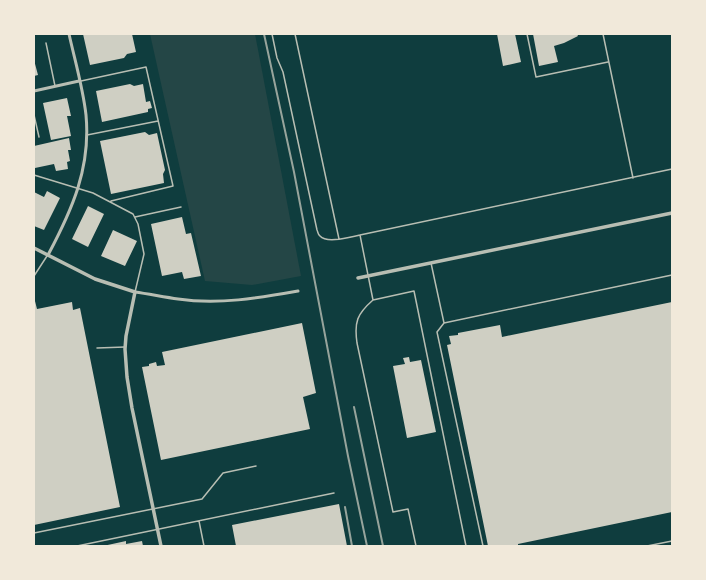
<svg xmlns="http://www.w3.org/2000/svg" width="706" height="580" viewBox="0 0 706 580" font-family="Commissioner,sans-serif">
	<rect width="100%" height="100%" fill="#0f3d3e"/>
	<path fill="#244646" d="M 150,34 L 255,34 L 301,276 L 252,285 L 205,281 Z"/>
	<path fill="#cfcfc3" d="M 83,34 L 132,34 L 136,52 L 127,54 L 124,58 L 90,65 Z
		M 497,34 L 515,34 L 521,62 L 503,66 Z
		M 533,34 L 577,34 L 578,36 L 564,43 L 554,46 L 558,62 L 539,66 Z
		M 34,60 L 38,75 L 34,76 Z
		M 130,84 L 134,86 L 143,84 L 146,102 L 150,101 L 152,108 L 148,109 L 148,112 L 102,122 L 96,91 Z
		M 67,98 L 71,116 L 67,116 L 71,136 L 51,140 L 43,103 Z
		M 145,132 L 149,135 L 157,133 L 165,170 L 163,174 L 164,183 L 111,194 L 100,141 Z
		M 69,138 L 71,150 L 68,150 L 70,161 L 67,162 L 68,169 L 56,171 L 54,164 L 35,168 L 34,146 Z
		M 47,191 L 60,198 L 44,230 L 34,226 L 34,192 L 44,197 Z
		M 88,206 L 104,214 L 88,247 L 72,239 Z
		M 182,217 L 186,234 L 191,233 L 201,276 L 184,279 L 182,272 L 162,276 L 151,224 Z
		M 113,230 L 137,241 L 125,266 L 101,256 Z
		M 34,297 L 37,309 L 72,302 L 73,310 L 80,308 L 120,507 L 34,525 Z
		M 672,302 L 672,512 L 518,544 L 518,546 L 488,546 L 447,345 L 451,344 L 449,336 L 458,335 L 458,333 L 500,325 L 502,337 Z
		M 302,323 L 316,393 L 303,397 L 310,429 L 161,460 L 142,367 L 149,366 L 149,364 L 156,362 L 157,366 L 165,365 L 162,352 Z
		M 409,357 L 410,362 L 421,360 L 436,432 L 407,438 L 393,366 L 405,364 L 403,358 Z
		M 339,504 L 347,546 L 236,546 L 232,525 Z
		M 126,541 L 126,544 L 142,541 L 143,546 L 103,546 Z"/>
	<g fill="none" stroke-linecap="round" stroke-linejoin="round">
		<path stroke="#b8beb3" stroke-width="1.5" d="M 272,34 L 277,58 L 283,72 L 317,230 C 318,232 318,235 320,236 C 327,244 350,237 360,235 L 373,300 C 357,314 354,322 357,343 L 393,512 L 408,509 L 416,546
			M 295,34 L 339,239
			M 527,34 L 536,77 L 608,62
			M 603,34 L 633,178
			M 46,43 L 55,86
			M 81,81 L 146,67 L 173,186 L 111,201
			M 34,115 L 39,137
			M 87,135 L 158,121
			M 34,175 L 93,193 L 133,214 L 138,224 L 144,254 L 135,292
			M 135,217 L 181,207
			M 360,235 L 672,169
			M 431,263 L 444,323
			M 34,276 L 47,256
			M 373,300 L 414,291 L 466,546
			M 97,348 L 125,347
			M 199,521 L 204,546
			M 34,533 L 202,499 L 223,473 L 256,466
			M 77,546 L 334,493
			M 483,546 L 437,332 L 444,323 L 672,275
			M 647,546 L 672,541"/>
		<path stroke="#b8beb3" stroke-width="3" d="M 34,91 L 79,81
			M 48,255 C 72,210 91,168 86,115 C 83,88 75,61 69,34
			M 135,292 C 149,294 164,297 178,299 C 218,305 259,298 298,291"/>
		<path stroke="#b8beb3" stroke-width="3.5" d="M 34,248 L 95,279 L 135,292 L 126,336 L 125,349 L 127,377 L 132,408 L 161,546
			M 358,278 L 672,213"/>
		<path stroke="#97a49c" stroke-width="2" d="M 264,34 L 294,172 L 348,456 L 367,546
			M 354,407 L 383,546
			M 345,507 L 352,546"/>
	</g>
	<rect width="706" height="580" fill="none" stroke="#f1e9da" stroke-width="70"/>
</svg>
